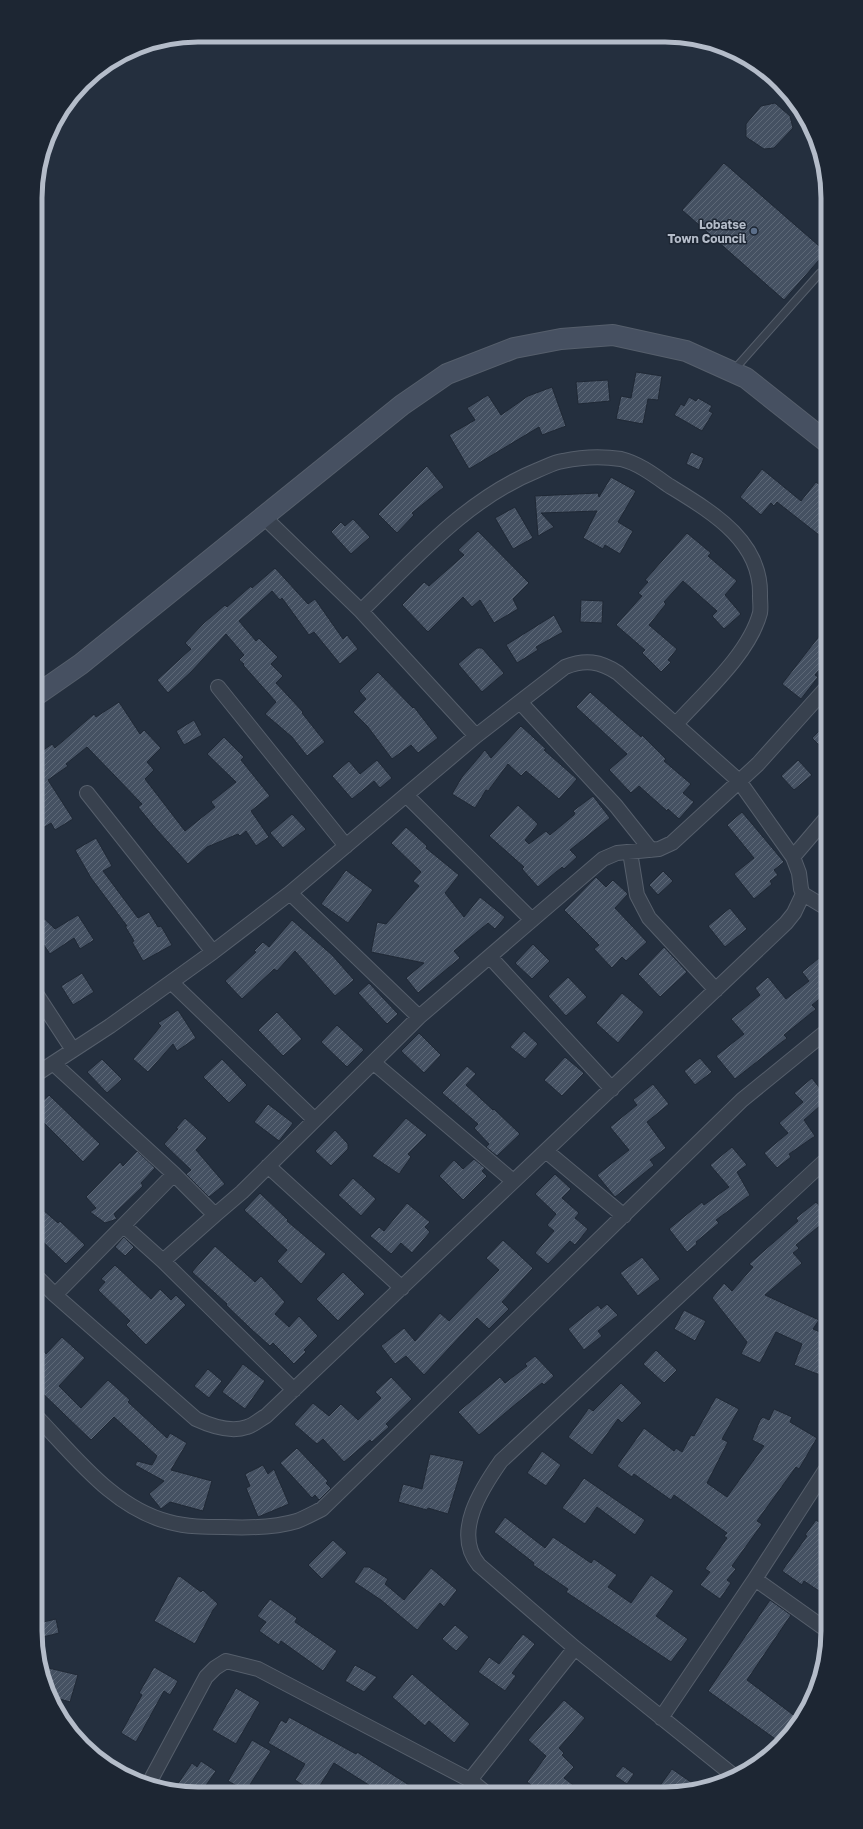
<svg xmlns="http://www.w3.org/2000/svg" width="863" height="1829" viewBox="0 0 863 1829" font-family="'Golos Text',sans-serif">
	<defs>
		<pattern id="building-hatch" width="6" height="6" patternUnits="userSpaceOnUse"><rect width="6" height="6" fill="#455162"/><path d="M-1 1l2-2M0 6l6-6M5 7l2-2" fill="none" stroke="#5d6877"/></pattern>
	</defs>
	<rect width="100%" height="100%" fill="#242f3e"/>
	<path fill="url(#building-hatch)" stroke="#1f2835" d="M 775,103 L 790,116 L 793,128 L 774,148 L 764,149 L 746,137 L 746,124 L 761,106 Z
		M 724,163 L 826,252 L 784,300 L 682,210 Z
		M 636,372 L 662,376 L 658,400 L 648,399 L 643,424 L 616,419 L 621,396 L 631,398 Z
		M 608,380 L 610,401 L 578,404 L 576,382 Z
		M 552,387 L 566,426 L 542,435 L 539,427 L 469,469 L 449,435 L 475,420 L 467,408 L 488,395 L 501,415 L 528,396 Z
		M 689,397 L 696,401 L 698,398 L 712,406 L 709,411 L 713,413 L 702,431 L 674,415 L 681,404 L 684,406 Z
		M 691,452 L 704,458 L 699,470 L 686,464 Z
		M 427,466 L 444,487 L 412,513 L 414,515 L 397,533 L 378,514 Z
		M 762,469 L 801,501 L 816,482 L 828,491 L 828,524 L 819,535 L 777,502 L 774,506 L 771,503 L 761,515 L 740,497 Z
		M 611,477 L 636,491 L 618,522 L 633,531 L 620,554 L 605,545 L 603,549 L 583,538 L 597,511 L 541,513 L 554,527 L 538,536 L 535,496 L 598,493 L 599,497 Z
		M 515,507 L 533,538 L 513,549 L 495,518 Z
		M 353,519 L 370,537 L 351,554 L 331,532 L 341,522 L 345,526 Z
		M 478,531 L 529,583 L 513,599 L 518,609 L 494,623 L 480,600 L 472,607 L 463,597 L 428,632 L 402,605 L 424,582 L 429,586 L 464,555 L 458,550 Z
		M 687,533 L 711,553 L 708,556 L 737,581 L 725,595 L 741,614 L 724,629 L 712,616 L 717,611 L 683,581 L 664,602 L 666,604 L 649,625 L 677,649 L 668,660 L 671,662 L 661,672 L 642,653 L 645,650 L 616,625 L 642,596 L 638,593 L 648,582 L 645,580 Z
		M 275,568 L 308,604 L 315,599 L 343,639 L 347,635 L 358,649 L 340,664 L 314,632 L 309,635 L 282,598 L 280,600 L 272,591 L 239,621 L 256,641 L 259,638 L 278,657 L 271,664 L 283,676 L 276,683 L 303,712 L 302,713 L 325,742 L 307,756 L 292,737 L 265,714 L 276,702 L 243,665 L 244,664 L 239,660 L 244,655 L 226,634 L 191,672 L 168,693 L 157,680 L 191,649 L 185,643 L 204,623 L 225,605 L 227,607 L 251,586 L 252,588 Z
		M 581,600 L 603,601 L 602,623 L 580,622 Z
		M 554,615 L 563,632 L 536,647 L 538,650 L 517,663 L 506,645 Z
		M 820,635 L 828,641 L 828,659 L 815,675 L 818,677 L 801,699 L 782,684 Z
		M 477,648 L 482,648 L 504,673 L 482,692 L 458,664 Z
		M 378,672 L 413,708 L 414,707 L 438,738 L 418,753 L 411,745 L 392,759 L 368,727 L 353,712 L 366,699 L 359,691 Z
		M 590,692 L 641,737 L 642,735 L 666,759 L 664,761 L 691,784 L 683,793 L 694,802 L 679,819 L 668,809 L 667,811 L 639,786 L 631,793 L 609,770 L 627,754 L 576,707 Z
		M 119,702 L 140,734 L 144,730 L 161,748 L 147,762 L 154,770 L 145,779 L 185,831 L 215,807 L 211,802 L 236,782 L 207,754 L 224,737 L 244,757 L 241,760 L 270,796 L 251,811 L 269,837 L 256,846 L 246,831 L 240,836 L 238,834 L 207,847 L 188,864 L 157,830 L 138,807 L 142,804 L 87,747 L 66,764 L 68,766 L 48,780 L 73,819 L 55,830 L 51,823 L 35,833 L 35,756 L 52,744 L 55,748 L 94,714 L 96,717 Z
		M 194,720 L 202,735 L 184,745 L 176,731 Z
		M 828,722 L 828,754 L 812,738 Z
		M 521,726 L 546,749 L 544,750 L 577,779 L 559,799 L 526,771 L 521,776 L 508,764 L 488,791 L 486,790 L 475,808 L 452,794 L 462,777 L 485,750 L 491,758 Z
		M 377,760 L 392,778 L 380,788 L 374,781 L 352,799 L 332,776 L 349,761 L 360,774 Z
		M 798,760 L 812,775 L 794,790 L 781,776 Z
		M 593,796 L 610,818 L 570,850 L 577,857 L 564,869 L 562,867 L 538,887 L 522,869 L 524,867 L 489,836 L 518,805 L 538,824 L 525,840 L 529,844 L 546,831 L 550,835 L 574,815 L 575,813 L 573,811 Z
		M 742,812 L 784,862 L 774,870 L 778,875 L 770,881 L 772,884 L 754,899 L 734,874 L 754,858 L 727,825 Z
		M 292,814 L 306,829 L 283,848 L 270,833 Z
		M 406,827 L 427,846 L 426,848 L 459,875 L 445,893 L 464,917 L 480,897 L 505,917 L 495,929 L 488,923 L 454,951 L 460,958 L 418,993 L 406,978 L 424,963 L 371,952 L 377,922 L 386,924 L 419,886 L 413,881 L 421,872 L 391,843 Z
		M 96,838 L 112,866 L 103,871 L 138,918 L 149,912 L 158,927 L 161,926 L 172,945 L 143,961 L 132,942 L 134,941 L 125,926 L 127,926 L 91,878 L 75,850 Z
		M 346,870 L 373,890 L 348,923 L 321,904 Z
		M 663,871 L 673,881 L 658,895 L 649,885 Z
		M 596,877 L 606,887 L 613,880 L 628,894 L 615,908 L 647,942 L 626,961 L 622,957 L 612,968 L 594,949 L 599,945 L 564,910 Z
		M 730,908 L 747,929 L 725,947 L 708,926 Z
		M 35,910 L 55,929 L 78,915 L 94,940 L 80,949 L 74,938 L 50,954 L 35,932 Z
		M 292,920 L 332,955 L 354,980 L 335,996 L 295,951 L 277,971 L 274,969 L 242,999 L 225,981 L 256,952 L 254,951 L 263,942 L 269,947 Z
		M 533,944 L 550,961 L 532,979 L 515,963 Z
		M 664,947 L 687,972 L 660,997 L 638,974 Z
		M 819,958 L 828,968 L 828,992 L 812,1005 L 816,1009 L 784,1035 L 787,1038 L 735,1079 L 716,1056 L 744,1034 L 731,1019 L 760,995 L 755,988 L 768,977 L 786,999 L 809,981 L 802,972 Z
		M 82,973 L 94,992 L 73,1005 L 61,986 Z
		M 568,977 L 587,997 L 566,1016 L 548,996 Z
		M 369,983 L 398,1014 L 387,1024 L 358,993 Z
		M 622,993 L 644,1012 L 618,1043 L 596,1023 Z
		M 178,1010 L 196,1038 L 177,1051 L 173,1044 L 148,1072 L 133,1059 L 161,1026 L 158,1023 Z
		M 277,1012 L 302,1039 L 283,1056 L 258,1030 Z
		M 337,1025 L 364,1050 L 347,1067 L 321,1042 Z
		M 524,1031 L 538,1044 L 525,1059 L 510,1047 Z
		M 419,1033 L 441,1055 L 424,1073 L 401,1051 Z
		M 565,1057 L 584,1073 L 562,1096 L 544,1080 Z
		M 700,1058 L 712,1072 L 695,1085 L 684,1071 Z
		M 102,1059 L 122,1079 L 107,1093 L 87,1072 Z
		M 222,1059 L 247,1085 L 229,1103 L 203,1077 Z
		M 467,1066 L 476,1074 L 466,1085 L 493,1110 L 494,1109 L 520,1134 L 497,1156 L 486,1147 L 489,1144 L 474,1128 L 478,1124 L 442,1093 Z
		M 812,1078 L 828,1099 L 804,1120 L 815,1136 L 789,1154 L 791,1157 L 777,1168 L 764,1153 L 788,1133 L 779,1123 L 803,1102 L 794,1093 Z
		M 653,1084 L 669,1104 L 647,1122 L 666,1148 L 650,1160 L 654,1165 L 615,1197 L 597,1175 L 629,1150 L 610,1127 L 637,1105 L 633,1100 Z
		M 49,1095 L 100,1144 L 83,1162 L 35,1114 L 35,1108 Z
		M 268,1104 L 293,1123 L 279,1141 L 254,1122 Z
		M 185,1118 L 207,1138 L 196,1150 L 225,1184 L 209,1197 L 186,1174 L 191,1170 L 164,1144 L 178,1129 L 176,1128 Z
		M 406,1118 L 427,1135 L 408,1154 L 411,1157 L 399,1174 L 372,1156 Z
		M 335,1130 L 348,1144 L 348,1149 L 331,1166 L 315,1151 Z
		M 732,1147 L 747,1165 L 737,1172 L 750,1195 L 716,1220 L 719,1223 L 696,1242 L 697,1244 L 687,1252 L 669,1229 L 702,1202 L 704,1205 L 729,1187 L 710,1165 Z
		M 137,1151 L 155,1168 L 141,1183 L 143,1186 L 114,1214 L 117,1219 L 105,1223 L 90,1212 L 96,1208 L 86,1197 L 120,1162 L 123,1166 Z
		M 474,1159 L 485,1168 L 482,1171 L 487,1176 L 463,1200 L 439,1176 L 454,1160 L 463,1169 Z
		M 555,1174 L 571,1189 L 562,1198 L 579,1213 L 575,1218 L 588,1229 L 575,1245 L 570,1241 L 548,1264 L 535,1253 L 554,1231 L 547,1225 L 556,1214 L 535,1194 Z
		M 353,1178 L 376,1199 L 361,1216 L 338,1195 Z
		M 260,1193 L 288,1220 L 287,1221 L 326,1254 L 301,1284 L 277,1261 L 287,1250 L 244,1210 Z
		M 816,1202 L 828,1216 L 828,1219 L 796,1245 L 799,1248 L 793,1253 L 802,1263 L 765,1295 L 819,1320 L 813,1329 L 827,1335 L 821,1348 L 828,1350 L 828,1378 L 794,1365 L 802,1344 L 776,1332 L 760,1363 L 741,1354 L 747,1342 L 712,1298 L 724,1283 L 732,1291 L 753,1267 L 749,1264 L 798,1221 L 796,1218 Z
		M 35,1203 L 58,1223 L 60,1221 L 85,1245 L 66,1264 L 35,1234 Z
		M 407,1203 L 430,1222 L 425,1227 L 430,1232 L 412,1253 L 401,1243 L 391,1254 L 370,1236 L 379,1227 L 384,1231 Z
		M 124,1237 L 134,1247 L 125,1256 L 115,1247 Z
		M 503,1240 L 533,1268 L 502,1302 L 509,1309 L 489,1329 L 477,1318 L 424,1375 L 406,1356 L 395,1364 L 381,1346 L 404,1328 L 415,1341 L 440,1313 L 449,1321 L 499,1270 L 486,1258 Z
		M 215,1246 L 255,1282 L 261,1276 L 285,1302 L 275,1314 L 289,1327 L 299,1316 L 318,1336 L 304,1350 L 306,1352 L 294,1364 L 273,1343 L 270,1346 L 251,1329 L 226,1305 L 227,1304 L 192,1272 Z
		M 642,1257 L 660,1279 L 638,1296 L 620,1273 Z
		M 115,1265 L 151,1299 L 160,1289 L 171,1300 L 176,1295 L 186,1305 L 146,1345 L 126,1325 L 130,1321 L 98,1290 L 105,1282 L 101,1279 Z
		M 343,1272 L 365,1294 L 338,1321 L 316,1299 Z
		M 607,1304 L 618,1315 L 598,1331 L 602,1336 L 584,1350 L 568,1329 L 598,1305 L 601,1309 Z
		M 684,1310 L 706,1321 L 695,1341 L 674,1329 Z
		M 62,1337 L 85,1358 L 59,1386 L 81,1408 L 108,1380 L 130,1400 L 128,1402 L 167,1438 L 170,1433 L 187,1443 L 171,1470 L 212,1481 L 203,1511 L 170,1502 L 161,1509 L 149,1494 L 164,1481 L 135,1465 L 137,1461 L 152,1465 L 157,1456 L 114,1417 L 91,1440 L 35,1386 L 35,1359 L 43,1350 L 46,1354 Z
		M 656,1350 L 677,1370 L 664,1383 L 643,1364 Z
		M 535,1356 L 554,1376 L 544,1385 L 542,1383 L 523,1398 L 479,1435 L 458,1412 L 500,1377 L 505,1383 L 527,1366 L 525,1364 Z
		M 243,1364 L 265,1381 L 245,1409 L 222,1392 Z
		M 208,1369 L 222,1381 L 209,1398 L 194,1386 Z
		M 391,1377 L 412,1399 L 386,1424 L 389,1427 L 372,1442 L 370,1440 L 344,1462 L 323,1439 L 317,1444 L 294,1424 L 313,1403 L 329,1416 L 341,1404 L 358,1420 L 381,1398 L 375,1392 Z
		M 621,1383 L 642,1403 L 622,1423 L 618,1419 L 592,1455 L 568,1437 L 589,1408 L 593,1411 Z
		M 716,1397 L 739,1409 L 722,1439 L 728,1442 L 707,1483 L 727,1497 L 764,1446 L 752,1440 L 760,1420 L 763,1417 L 769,1420 L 774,1409 L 792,1417 L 790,1422 L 817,1438 L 799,1469 L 796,1467 L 757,1521 L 762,1524 L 732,1566 L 736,1569 L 727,1580 L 731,1583 L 720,1599 L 700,1585 L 710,1572 L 705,1569 L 727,1538 L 724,1536 L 727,1533 L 674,1495 L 671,1500 L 634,1474 L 632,1477 L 617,1466 L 644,1428 L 674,1451 L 676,1448 L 682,1452 L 691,1435 L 694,1436 Z
		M 297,1448 L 328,1481 L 326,1483 L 331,1488 L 319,1500 L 315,1495 L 312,1498 L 280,1463 Z
		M 542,1451 L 561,1465 L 546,1486 L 527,1473 Z
		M 430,1454 L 464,1461 L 448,1514 L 428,1508 L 427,1510 L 398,1502 L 403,1484 L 422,1489 Z
		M 263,1465 L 268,1474 L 274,1469 L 289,1504 L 258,1517 L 246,1488 L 250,1486 L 245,1474 Z
		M 584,1478 L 645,1520 L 635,1535 L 597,1507 L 585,1524 L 562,1508 Z
		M 505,1517 L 545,1548 L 553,1537 L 591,1563 L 594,1559 L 617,1575 L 608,1587 L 631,1603 L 651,1575 L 674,1591 L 656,1616 L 688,1639 L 671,1662 L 566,1592 L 568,1589 L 533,1565 L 534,1563 L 494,1532 Z
		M 816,1520 L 828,1528 L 828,1546 L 819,1559 L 828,1566 L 828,1597 L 804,1581 L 802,1585 L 782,1571 L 807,1536 L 805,1535 Z
		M 333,1540 L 347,1553 L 322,1579 L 308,1565 Z
		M 364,1567 L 369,1567 L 388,1579 L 385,1584 L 404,1600 L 431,1568 L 457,1590 L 444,1607 L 440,1603 L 417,1630 L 381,1600 L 354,1582 Z
		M 178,1576 L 181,1577 L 201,1592 L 203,1590 L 218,1604 L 213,1610 L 195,1644 L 154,1621 Z
		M 270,1599 L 297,1618 L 295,1622 L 337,1651 L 323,1671 L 281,1641 L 279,1645 L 259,1631 L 266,1622 L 257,1616 Z
		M 770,1600 L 791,1615 L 747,1680 L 800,1720 L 794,1730 L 781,1743 L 708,1691 Z
		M 56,1619 L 59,1633 L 43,1637 L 39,1623 Z
		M 455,1625 L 469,1637 L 456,1651 L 442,1639 Z
		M 523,1634 L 535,1644 L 512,1673 L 516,1676 L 505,1691 L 478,1672 L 489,1657 L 499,1664 Z
		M 355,1665 L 377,1677 L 364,1692 L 345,1681 Z
		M 40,1666 L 78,1675 L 70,1702 L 50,1696 L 41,1674 Z
		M 154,1667 L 178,1681 L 170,1695 L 164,1691 L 136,1742 L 121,1733 L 142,1695 L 139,1693 Z
		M 412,1674 L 470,1724 L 454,1743 L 429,1721 L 425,1726 L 392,1697 Z
		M 236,1688 L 260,1702 L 236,1744 L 212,1730 Z
		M 564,1700 L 585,1718 L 559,1748 L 564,1753 L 562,1755 L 574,1767 L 564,1778 L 585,1794 L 542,1793 L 527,1782 L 546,1756 L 528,1740 Z
		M 289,1717 L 356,1754 L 357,1752 L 420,1792 L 380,1792 L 334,1763 L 316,1792 L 314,1792 L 295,1780 L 305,1764 L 268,1743 L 281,1720 L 286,1723 Z
		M 252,1740 L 271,1751 L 246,1791 L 228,1781 Z
		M 201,1761 L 216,1771 L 202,1791 L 173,1791 L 192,1763 L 197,1767 Z
		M 623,1766 L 634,1774 L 627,1784 L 615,1776 Z
		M 672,1769 L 701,1789 L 654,1794 Z"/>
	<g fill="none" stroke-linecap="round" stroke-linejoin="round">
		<defs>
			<path id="lane" d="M 733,371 L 820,273 L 828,279"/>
			<path id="street" d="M 264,517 L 361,611 L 476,736
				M 361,611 C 415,559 466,499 538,470 C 546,467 554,462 563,461 C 581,457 602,456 621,459 C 638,463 654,475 668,485 C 710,511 762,540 760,596 C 760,602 761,608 760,613 C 749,654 704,693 676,724
				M 218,687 L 346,846
				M 520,702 L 616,806 L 651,850
				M 87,793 L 213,952
				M 406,795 L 532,920
				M 630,852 L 637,895 L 649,918 L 716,990
				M 793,857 L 828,816
				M 290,893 L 419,1017
				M 803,894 L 828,909
				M 490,957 L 612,1089
				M 171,982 L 315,1120
				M 35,992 L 73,1050
				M 53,1063 L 174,1174 L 215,1215 L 242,1192 L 419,1017 L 603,859 L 617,853 L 659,849 L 672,843 L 758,764 L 828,686
				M 374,1063 L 513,1181
				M 546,1151 L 624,1216
				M 268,1166 L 402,1288
				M 124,1226 L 163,1261 L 294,1390
				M 163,1261 L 215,1215
				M 35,1275 L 55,1295 L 196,1419 C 211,1426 230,1433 247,1427 C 254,1425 260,1419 266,1416 L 786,923 L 794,913 L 803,894 L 801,889 L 799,873 L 793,857 L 739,781 L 618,673 C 600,661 585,659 565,667 L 476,736 L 290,893 L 213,952 L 110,1026 L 35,1075
				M 55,1295 L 174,1174
				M 35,1415 C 74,1455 113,1508 169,1522 C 187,1527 206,1527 224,1527 C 247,1528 274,1528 297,1521 C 305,1518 314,1513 322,1509 L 742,1100 L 828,1030
				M 755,1579 L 828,1631
				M 661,1718 L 755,1579 L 828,1466
				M 734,1776 L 575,1648 L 479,1565 C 452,1533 482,1488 501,1461 L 828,1158
				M 470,1780 L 575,1648
				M 148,1785 L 206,1677 L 215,1668 L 226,1661 L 258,1669 L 470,1780 L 486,1793"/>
			<path id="secondary" d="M 35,696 L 81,664 L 402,405 L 447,374 L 514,348 L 561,339 L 613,335 L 686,351 L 746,378 L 828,443"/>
		</defs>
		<use href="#lane" stroke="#565f6c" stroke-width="9"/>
		<use href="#street" stroke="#565f6c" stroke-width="16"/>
		<use href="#secondary" stroke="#565f6c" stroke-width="22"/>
		<use href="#lane" stroke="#38414e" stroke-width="7"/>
		<use href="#street" stroke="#38414e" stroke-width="14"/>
		<use href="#secondary" stroke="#465061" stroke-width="20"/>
	</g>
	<circle fill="#5c6f8a" stroke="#1d2633" stroke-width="1.5" cx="754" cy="231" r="4"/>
	<g text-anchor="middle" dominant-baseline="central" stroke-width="3" stroke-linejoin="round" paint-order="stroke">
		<g font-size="12" font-weight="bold" fill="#b4bcc9" stroke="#1d2633" text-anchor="end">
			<text x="746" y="224">Lobatse<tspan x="746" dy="14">Town Council</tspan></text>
		</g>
	</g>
	<path d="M0 0H863V1829H0ZM198 42H665A156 156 0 0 1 821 198V1631A156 156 0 0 1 665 1787H198A156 156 0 0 1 42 1631V198A156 156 0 0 1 198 42Z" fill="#1d2633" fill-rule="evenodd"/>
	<path fill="none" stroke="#b4bcc9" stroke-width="5" d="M198 42H665A156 156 0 0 1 821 198V1631A156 156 0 0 1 665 1787H198A156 156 0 0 1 42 1631V198A156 156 0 0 1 198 42Z"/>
</svg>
